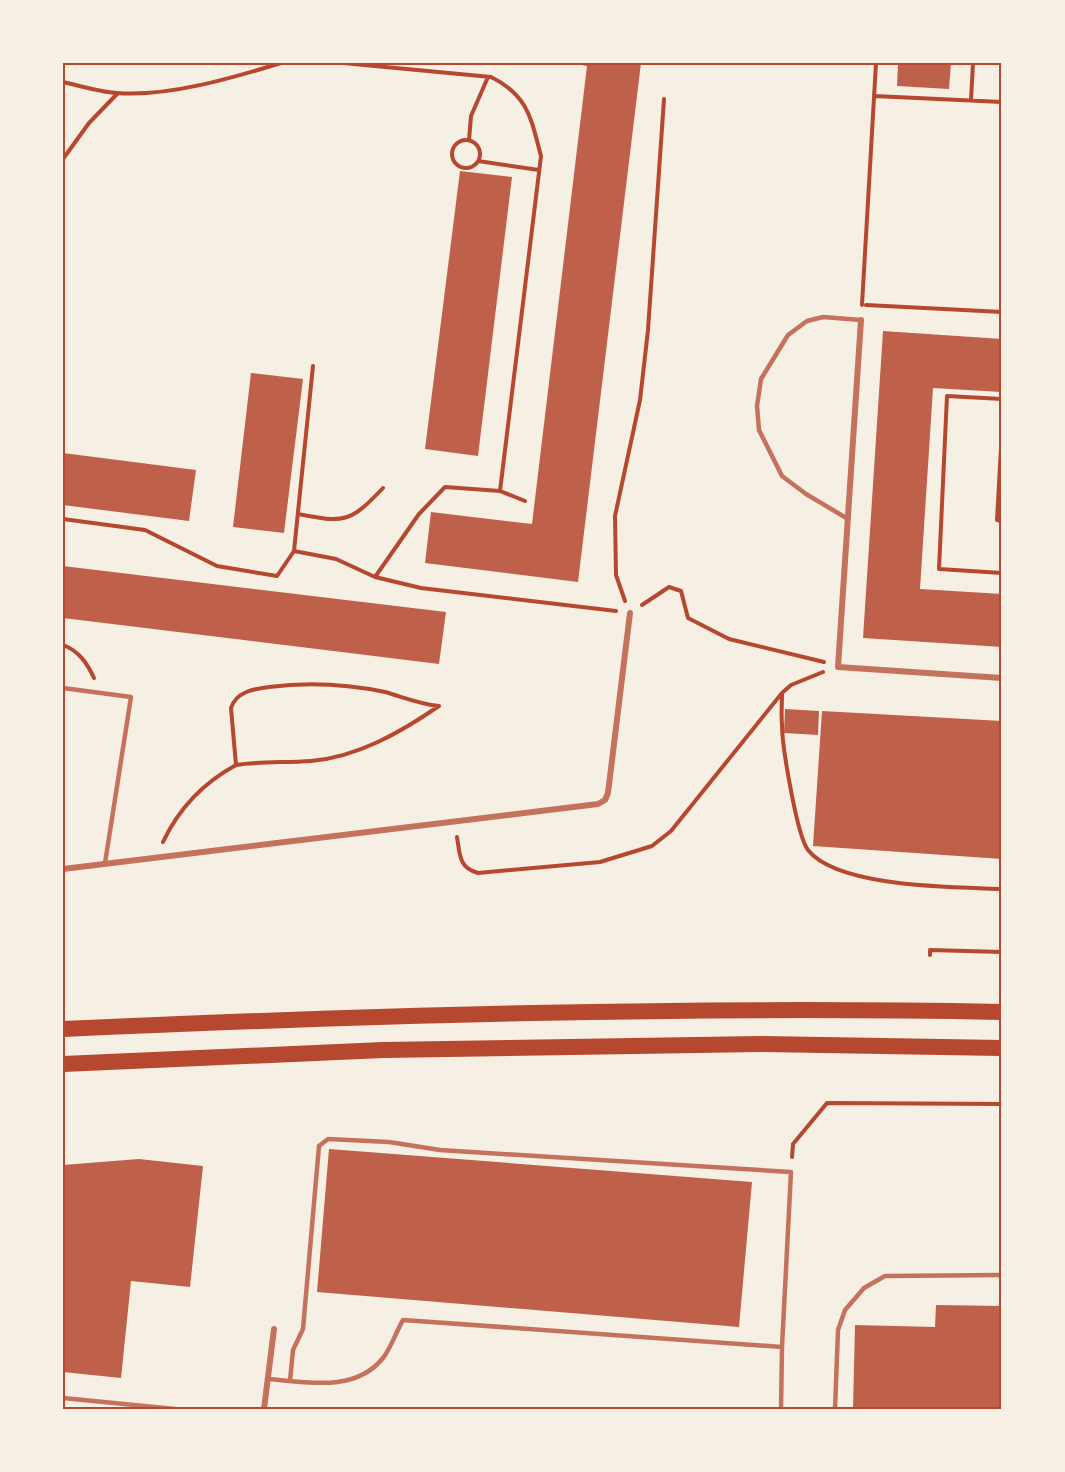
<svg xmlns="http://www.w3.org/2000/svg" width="1065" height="1472" viewBox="0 0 1065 1472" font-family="Barlow,sans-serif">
	<rect width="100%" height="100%" fill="#f6efe4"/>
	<path fill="#bf614a" d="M 571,63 L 641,63 L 578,582 L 425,563 L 431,512 L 532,524 L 587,66 Z
		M 898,63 L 951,63 L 949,89 L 897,86 Z
		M 460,171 L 512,177 L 478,456 L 425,449 Z
		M 883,331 L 1002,339 L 1002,392 L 933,388 L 920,589 L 1002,594 L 1002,647 L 863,638 Z
		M 251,373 L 303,379 L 284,533 L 233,527 Z
		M 63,453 L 196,470 L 189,521 L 63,505 Z
		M 63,566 L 446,612 L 439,664 L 63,618 Z
		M 785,709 L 819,711 L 818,735 L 784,733 Z
		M 822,711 L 1002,721 L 1002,859 L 813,846 Z
		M 329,1149 L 752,1182 L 739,1327 L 317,1292 Z
		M 139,1159 L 203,1166 L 190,1287 L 131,1281 L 121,1378 L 63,1372 L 63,1165 Z
		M 936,1305 L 1002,1306 L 1002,1409 L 853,1409 L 855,1325 L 935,1327 Z"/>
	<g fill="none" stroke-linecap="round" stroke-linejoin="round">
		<path stroke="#b5482f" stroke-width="4" d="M 343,63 L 491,77 C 529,96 531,119 541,156 L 500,491 L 445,487 L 419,514 L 375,577
			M 63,82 C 81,86 99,92 117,93 C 168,97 232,78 281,63
			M 874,96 L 1002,102
			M 971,100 L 973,63
			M 469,140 L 471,116 L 488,77
			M452 154a14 14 0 1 1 28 0a14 14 0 1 1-28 0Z
			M 63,159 L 89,123 L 117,94
			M 478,161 L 539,170
			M 862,305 L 876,63
			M 866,305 L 1002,312
			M 1002,399 L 947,396 L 939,569 L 1002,573
			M 1002,430 L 997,520 L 1002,521
			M 500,491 L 525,501
			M 298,514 C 344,523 350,523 383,488
			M 63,519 L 145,530 L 217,566 L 277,576 L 294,551 L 336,559 L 375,577 L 421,588 L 616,611
			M 294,551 L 313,366
			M 625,601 L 616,575 L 615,516 L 640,400 L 648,330 L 664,99
			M 642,605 L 669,587 L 681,591 L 688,618 L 729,639 L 824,662
			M 63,645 C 79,651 87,663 94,678
			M 782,693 C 782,704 781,715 782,725 C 782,746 797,836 808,850 C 838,888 956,887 1002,889
			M 457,837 C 460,855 459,868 478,873 L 600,862 L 652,846 L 671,831 L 782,693 L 791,685 L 823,672
			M 163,842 C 179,808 203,783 236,765 L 231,708 C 236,692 253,689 269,687 C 308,682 346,684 385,692 C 403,697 419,704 439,706 C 401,732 358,757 311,761 C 286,763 261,761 236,765
			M 930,955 L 930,950 L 1002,952
			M 792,1157 L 793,1144 L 827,1103 L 1002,1104"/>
		<path stroke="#c5725c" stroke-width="4.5" d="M 848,519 L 806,494 L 782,476 L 759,430 L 757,406 L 761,379 L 788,335 L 807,321 L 823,317 L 861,320
			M 63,688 L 131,697 L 105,863
			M 268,1379 C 306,1382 355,1393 383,1358 C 391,1348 396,1332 403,1320 L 782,1347 L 791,1172 L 440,1150 L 389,1142 L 328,1139 L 319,1146 L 303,1329 L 293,1350 L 290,1381
			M 63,1398 L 175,1409
			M 781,1409 L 782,1347
			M 835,1409 L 838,1330 L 845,1310 L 864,1288 L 885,1276 L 1002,1275"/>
		<path stroke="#c5725c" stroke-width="6" d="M 861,320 L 838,667 L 1002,678
			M 63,869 L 598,804 L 605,800 L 608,793 L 630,613
			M 264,1409 L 274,1329"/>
		<path stroke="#b5482f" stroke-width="16" d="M 63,1029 C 376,1015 689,1006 1002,1012
			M 63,1064 L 383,1050 L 760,1044 L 1002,1048"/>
	</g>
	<rect width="1065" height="1472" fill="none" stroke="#f6efe4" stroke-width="129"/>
	<rect x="64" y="64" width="936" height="1344" fill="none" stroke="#b5482f" stroke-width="2"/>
</svg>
